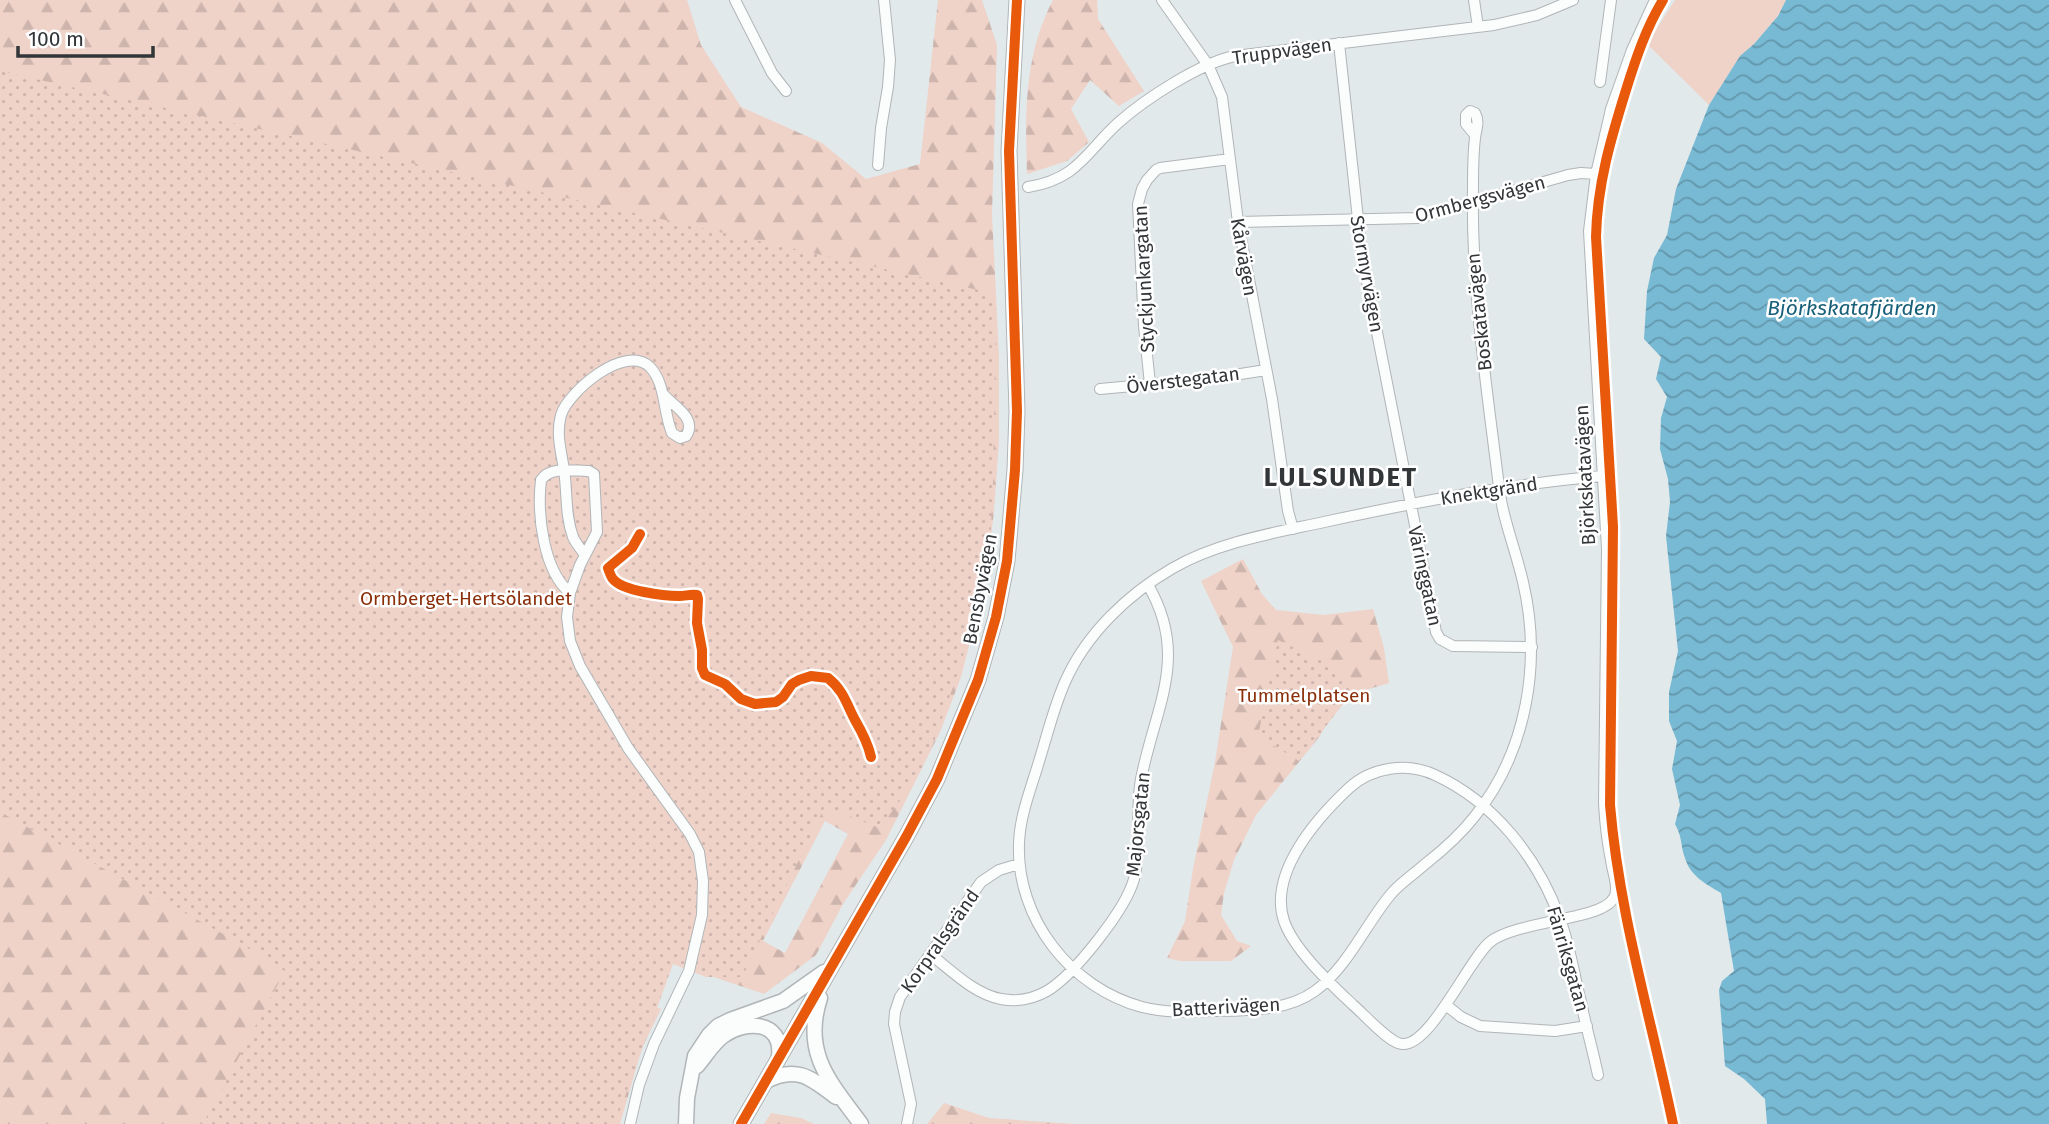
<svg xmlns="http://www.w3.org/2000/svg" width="2049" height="1124" viewBox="0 0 2049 1124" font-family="'Fira Sans',sans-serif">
	<defs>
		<pattern id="forest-firs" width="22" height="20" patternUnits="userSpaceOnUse" patternTransform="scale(1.75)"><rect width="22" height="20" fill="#efd2c8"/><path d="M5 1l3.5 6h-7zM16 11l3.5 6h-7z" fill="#cdb5ad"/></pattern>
		<pattern id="park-dots" width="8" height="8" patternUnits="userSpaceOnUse" patternTransform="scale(1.75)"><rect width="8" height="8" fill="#efd2c8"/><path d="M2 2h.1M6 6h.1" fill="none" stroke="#cdb5ad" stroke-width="1.8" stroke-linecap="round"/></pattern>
		<pattern id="water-waves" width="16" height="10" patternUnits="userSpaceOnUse" patternTransform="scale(1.75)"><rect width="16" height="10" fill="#78b9d3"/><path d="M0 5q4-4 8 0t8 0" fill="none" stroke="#6397ac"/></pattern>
	</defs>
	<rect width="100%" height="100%" fill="#e2e9eb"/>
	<path fill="#efd2c8" d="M 1675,0 L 1786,0 L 1778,16 L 1754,44 L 1740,56 L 1709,105 L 1647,44 Z"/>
	<path fill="url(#forest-firs)" fill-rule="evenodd" d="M 0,0 L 687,0 L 701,45 L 741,107 L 822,143 L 866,179 L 920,164 L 938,0 L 982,0 L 997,45 L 992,214 L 999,356 L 999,442 L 994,511 L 988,563 L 976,619 L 961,677 L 940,732 L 886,840 L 843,904 L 816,955 L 764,994 L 616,944 L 0,377 ZM 825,821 L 848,834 L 785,953 L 763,941 Z
		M 1053,0 L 1097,0 L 1098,19 L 1144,91 L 1119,106 L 1090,80 L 1071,109 L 1089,142 L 1067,161 L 1027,174 C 1025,113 1024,56 1053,0 Z
		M 0,472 L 580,981 L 661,1009 L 642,1048 L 620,1124 L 0,1124 Z
		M 1243,559 L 1262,594 L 1276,610 L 1324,615 L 1373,609 L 1384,648 L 1389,683 L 1353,694 L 1330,717 L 1320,736 L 1256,815 L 1234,860 L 1224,893 L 1221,915 L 1237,941 L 1251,946 L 1231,961 L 1180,961 L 1167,958 L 1185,921 L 1193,869 L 1215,762 L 1233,647 L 1201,581 Z
		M 944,1103 L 989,1118 L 1075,1124 L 927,1124 Z
		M 771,1113 L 801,1118 L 814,1124 L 764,1124 Z"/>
	<path fill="url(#park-dots)" d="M 0,71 L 996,294 L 993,485 L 990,545 L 961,664 L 932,747 L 917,778 L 879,828 L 825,806 L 742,977 L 706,977 L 673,964 L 615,1124 L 203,1124 L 285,971 L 236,941 L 0,812 Z
		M 1278,640 L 1322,661 L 1354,690 L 1299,761 L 1258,736 Z"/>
	<path fill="url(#water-waves)" d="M 1786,0 L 2049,0 L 2049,1124 L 1767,1124 L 1765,1099 L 1744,1079 L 1725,1066 L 1719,990 L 1722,981 L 1734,971 L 1721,893 C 1706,884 1690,876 1685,858 C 1680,844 1683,839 1675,824 L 1680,805 L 1672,769 L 1677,741 L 1669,721 L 1669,692 L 1678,651 L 1666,536 L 1670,502 L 1668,479 L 1660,449 L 1661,418 L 1667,397 L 1656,379 L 1661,357 L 1644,339 L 1647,291 L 1654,258 L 1667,235 L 1676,189 L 1709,105 L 1740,56 L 1754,44 L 1778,16 Z"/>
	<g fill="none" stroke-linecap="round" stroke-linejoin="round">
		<defs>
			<path id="street" d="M 735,0 L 772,73 L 786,91
				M 1162,0 L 1208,65 L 1222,97 L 1238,222 L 1272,399 L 1288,511 L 1293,529
				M 1474,0 L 1478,27
				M 1339,43 L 1362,256 L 1436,632 L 1440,639 L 1453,646 L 1532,647
				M 1600,82 L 1611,0
				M 1475,135 L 1466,124 L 1466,115 L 1470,111 L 1475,113 C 1480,122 1476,129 1475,138 C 1473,154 1473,171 1473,187 C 1471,285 1486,382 1498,479 C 1501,515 1515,547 1523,582 C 1542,662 1527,751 1475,816 C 1461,834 1442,851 1424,865 C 1413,875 1400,883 1391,894 C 1365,925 1348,967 1315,991 C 1286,1012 1247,1010 1212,1011 C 1189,1012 1165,1013 1142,1007 C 1071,988 1016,919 1019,843 C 1020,814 1032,786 1040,758 C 1048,732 1054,707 1065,682 C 1086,634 1128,594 1173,568 C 1218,542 1274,533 1324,522 C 1417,502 1509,484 1603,476
				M 878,165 L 881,128 L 888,87 L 890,60 L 884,0
				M 1028,187 C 1078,179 1086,152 1118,123 C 1145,99 1200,63 1235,56 L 1494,25 L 1537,15 L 1573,0
				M 1238,222 L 1418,218 L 1568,175 L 1581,173 L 1596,174
				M 1150,384 L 1144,326 L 1138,204 L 1142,189 L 1147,180 L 1156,170 L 1160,168 L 1230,159
				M 1100,389 L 1209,379 L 1266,370
				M 585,555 C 581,549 576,544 573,537 C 566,518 567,498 565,478 C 563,456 555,437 561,415 C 568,392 625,343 650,367 C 666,384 663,412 672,433 L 680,438 L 686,436 C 698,418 673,406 663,394
				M 570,593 C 543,570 537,514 541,480 C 550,466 574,471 589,471 L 594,474 L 597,532 L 580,565 L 570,593 L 567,617 L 570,641 L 580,666 L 628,748 L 690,834 L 699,852 L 703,881 L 702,915 L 689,971 L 654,1044 L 639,1085 L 630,1124
				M 930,954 C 951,970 974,994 1001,999 C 1017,1002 1033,999 1047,991 C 1074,975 1126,909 1134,879 C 1142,847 1135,812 1141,779 C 1155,707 1190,657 1148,585
				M 1446,1005 L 1461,1017 L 1480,1026 L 1555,1031 L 1587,1026
				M 1598,1075 C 1593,1051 1586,1027 1581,1002 C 1574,974 1570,946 1560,919 C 1538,858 1494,802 1435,775 C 1407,762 1372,767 1349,788 C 1317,818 1268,873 1284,921 C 1294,950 1331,984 1353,1005 C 1364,1014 1389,1043 1402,1044 C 1430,1047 1469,959 1490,942 C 1516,921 1601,920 1613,899 C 1616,896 1616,892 1616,888 C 1616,879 1612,869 1611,860 C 1607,841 1605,822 1604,803 L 1607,549 L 1589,231 L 1596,174 L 1611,109 L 1632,50 L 1655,0
				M 907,1124 L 911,1104 L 894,1024 L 895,1012 L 900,997 L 981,882 L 999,870 L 1019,864"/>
			<path id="secondary" d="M 820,998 C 802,1053 830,1082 861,1124
				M 697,1066 C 706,1056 712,1044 723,1036 C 745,1020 783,1020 779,1056
				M 766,1081 C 797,1065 811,1078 836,1097
				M 686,1124 L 687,1098 L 695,1056 L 709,1035 L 718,1026 L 730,1020 L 783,1001 L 824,972
				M 741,1124 L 906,837 L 937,779 L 978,680 L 996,617 L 1007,561 L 1015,470 L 1017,411 L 1009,151 L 1017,0"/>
		</defs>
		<use href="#street" stroke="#b0b5b7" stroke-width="12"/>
		<use href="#secondary" stroke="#b0b5b7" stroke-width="17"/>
		<use href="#street" stroke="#fbfcfc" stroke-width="10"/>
		<use href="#secondary" stroke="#fbfcfc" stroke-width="14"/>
		<defs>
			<path id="cycleway" d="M 1663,0 C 1646,28 1636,58 1626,90 C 1611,138 1597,185 1596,237 L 1613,527 L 1610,805 C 1619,913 1651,1018 1673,1124
				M 640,534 L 632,548 L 608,568 C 609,571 611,577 613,579 C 622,591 665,596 679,596 C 686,596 690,594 697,595 L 698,599 L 697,623 L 702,650 L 702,668 L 705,675 L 725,684 L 741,699 L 755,704 L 776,702 L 783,697 L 792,684 L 799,680 L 811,676 L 828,678 C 844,691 846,703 855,720 C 862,732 868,743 871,757
				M 741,1124 L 906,837 L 937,779 L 978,680 L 996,617 L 1007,561 L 1015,470 L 1017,411 L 1009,151 L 1017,0"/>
		</defs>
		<use href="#cycleway" stroke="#fff" stroke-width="15"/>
		<use href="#cycleway" stroke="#e8590c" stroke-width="10"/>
	</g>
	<g text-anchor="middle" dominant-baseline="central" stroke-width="5" stroke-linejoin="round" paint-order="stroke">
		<g font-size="19" fill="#323638" stroke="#fff">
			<text transform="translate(1282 51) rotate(-8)">Truppvägen</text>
			<text transform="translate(1480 199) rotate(-15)">Ormbergsvägen</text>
			<text transform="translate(1244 257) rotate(80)">Kårvägen</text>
			<text transform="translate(1367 274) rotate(80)">Stormyrvägen</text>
			<text transform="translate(1144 279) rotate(-93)">Styckjunkargatan</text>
			<text transform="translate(1479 312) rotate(-96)">Boskatavägen</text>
			<text transform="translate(1183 380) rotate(-7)">Överstegatan</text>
			<text transform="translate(1585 475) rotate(-93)">Björkskatavägen</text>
			<text transform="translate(1489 491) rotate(-9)">Knektgränd</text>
			<text transform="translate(1425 576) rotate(78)">Väringgatan</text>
			<text transform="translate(980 589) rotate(-79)">Bensbyvägen</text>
			<text transform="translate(1138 824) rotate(-84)">Majorsgatan</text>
			<text transform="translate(940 941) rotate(-55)">Korpralsgränd</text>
			<text transform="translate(1568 959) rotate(74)">Fänriksgatan</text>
			<text transform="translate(1226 1007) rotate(-3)">Batterivägen</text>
		</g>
		<g font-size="19" fill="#8a2f09" stroke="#fff">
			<text x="466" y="598">Ormberget-Hertsölandet</text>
			<text x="1304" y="695">Tummelplatsen</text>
		</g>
		<g font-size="21" font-style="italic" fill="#19607a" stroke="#fff">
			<text x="1852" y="308">Björkskatafjärden</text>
		</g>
		<g font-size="26" font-weight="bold" letter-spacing="2" fill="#323638" stroke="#fff">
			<text x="1341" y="477">LULSUNDET</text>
		</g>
	</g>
	<path d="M18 46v10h135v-10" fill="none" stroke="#323638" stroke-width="3.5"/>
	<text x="28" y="46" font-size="21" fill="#323638" stroke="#ffffff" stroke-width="5" paint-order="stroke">100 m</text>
</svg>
